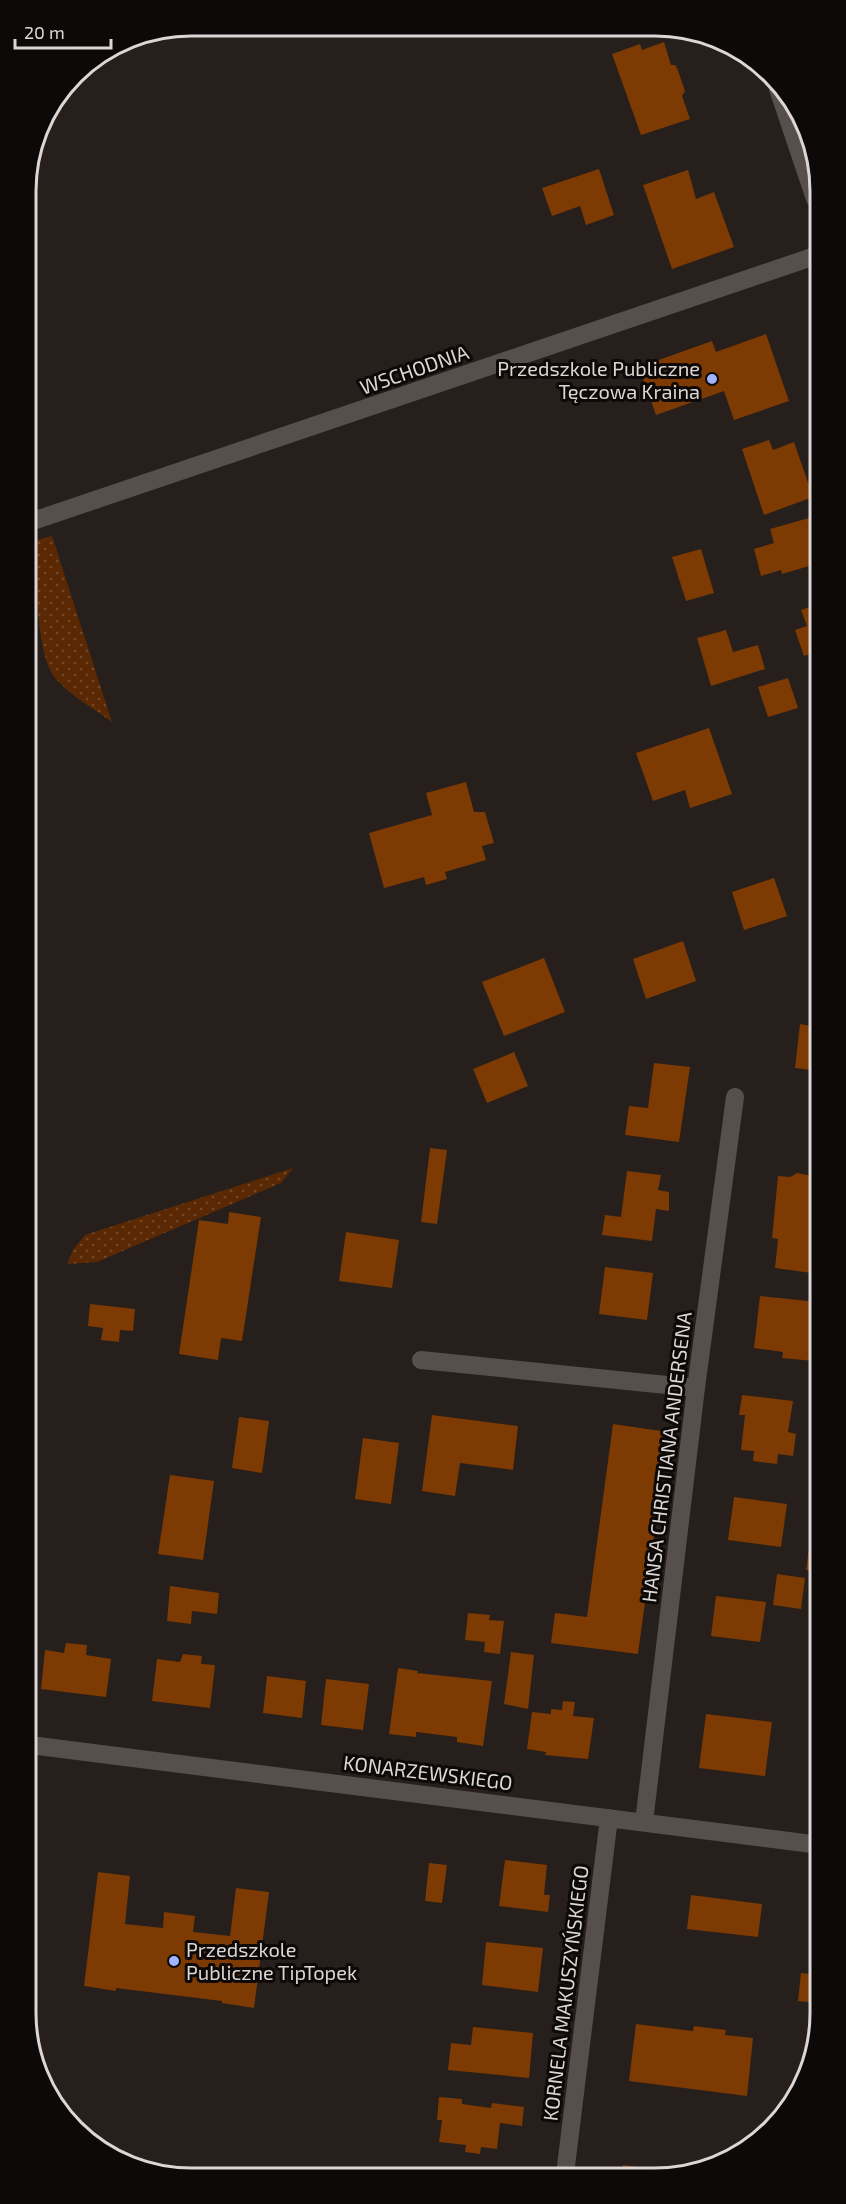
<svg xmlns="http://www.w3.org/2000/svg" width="846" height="2204" viewBox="0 0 846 2204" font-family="'Exo 2',sans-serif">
	<defs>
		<pattern id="grass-dots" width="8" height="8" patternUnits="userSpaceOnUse" patternTransform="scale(1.5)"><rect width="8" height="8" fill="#5a2904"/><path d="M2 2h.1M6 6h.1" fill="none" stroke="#714728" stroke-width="1.8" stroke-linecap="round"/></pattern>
	</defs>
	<rect width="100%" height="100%" fill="#261f1b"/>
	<path fill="url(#grass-dots)" d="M 52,536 L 112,722 C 93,708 71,696 56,679 C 35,655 37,574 34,541 Z
		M 293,1168 L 281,1183 L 97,1262 L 67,1264 L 73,1250 L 85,1235 Z"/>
	<path fill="#7d3a02" d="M 664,42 L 671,65 L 675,65 L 677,68 L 685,91 L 682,96 L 690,119 L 641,135 L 612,54 L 640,44 L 642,50 Z
		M 599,169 L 614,215 L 586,225 L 580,206 L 552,216 L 542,188 Z
		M 688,170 L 696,199 L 714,192 L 734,247 L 672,269 L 643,185 Z
		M 766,334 L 789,401 L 734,420 L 724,391 L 656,415 L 639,367 L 712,341 L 716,352 Z
		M 769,440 L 773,450 L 794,442 L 813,497 L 764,515 L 742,449 Z
		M 809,518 L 813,532 L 816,531 L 816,564 L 782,574 L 781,570 L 761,576 L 754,549 L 774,543 L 770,529 Z
		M 701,549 L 714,593 L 686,601 L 672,557 Z
		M 816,605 L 816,652 L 804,656 L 795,630 L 807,626 L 801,610 Z
		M 726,630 L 733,652 L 758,645 L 765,669 L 711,686 L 697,638 Z
		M 788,678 L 798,708 L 768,717 L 758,687 Z
		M 709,728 L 732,794 L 690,808 L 685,790 L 653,801 L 636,753 Z
		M 466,782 L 474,812 L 485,812 L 494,843 L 482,846 L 486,860 L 445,872 L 447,879 L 426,885 L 424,877 L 384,888 L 369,833 L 432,815 L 426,793 Z
		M 774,878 L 787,916 L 744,930 L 732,892 Z
		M 683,941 L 696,981 L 646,999 L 633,959 Z
		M 544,958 L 565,1012 L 504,1036 L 482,982 Z
		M 800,1024 L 817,1027 L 818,1071 L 795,1068 Z
		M 514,1052 L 528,1086 L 487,1103 L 473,1069 Z
		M 654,1063 L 690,1067 L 679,1142 L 625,1135 L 629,1106 L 648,1108 Z
		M 430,1148 L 447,1150 L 437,1224 L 421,1222 Z
		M 627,1171 L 661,1175 L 658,1190 L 669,1192 L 669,1211 L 656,1209 L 652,1241 L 602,1235 L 605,1215 L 621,1217 Z
		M 797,1173 L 808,1175 L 813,1180 L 818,1181 L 818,1230 L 812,1273 L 775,1268 L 778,1239 L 772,1238 L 778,1176 L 790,1177 Z
		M 229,1212 L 261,1217 L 242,1341 L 221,1338 L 218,1360 L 179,1354 L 199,1220 L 228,1224 Z
		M 346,1232 L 399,1240 L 392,1288 L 339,1281 Z
		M 605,1267 L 653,1273 L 647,1320 L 599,1314 Z
		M 760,1296 L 818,1302 L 818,1322 L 814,1361 L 782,1358 L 783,1352 L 754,1348 Z
		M 90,1304 L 135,1309 L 133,1331 L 120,1330 L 119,1342 L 101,1340 L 103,1328 L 88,1326 Z
		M 742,1395 L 793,1401 L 788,1432 L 796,1434 L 793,1456 L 778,1454 L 777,1464 L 753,1461 L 754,1451 L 741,1450 L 745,1415 L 739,1415 Z
		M 432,1415 L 518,1426 L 513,1470 L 460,1463 L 455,1496 L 422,1491 Z
		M 239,1417 L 269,1421 L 262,1473 L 232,1468 Z
		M 613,1424 L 668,1432 L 638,1654 L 551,1643 L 555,1613 L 587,1617 Z
		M 363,1438 L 399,1443 L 391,1504 L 355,1499 Z
		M 170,1475 L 214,1481 L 203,1560 L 158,1554 Z
		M 734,1497 L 787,1504 L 781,1547 L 728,1540 Z
		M 814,1513 L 819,1514 L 819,1572 L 806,1570 Z
		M 777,1574 L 805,1578 L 801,1609 L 773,1605 Z
		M 170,1586 L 219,1593 L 217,1614 L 192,1611 L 191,1624 L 167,1621 Z
		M 716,1596 L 766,1602 L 760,1642 L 711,1636 Z
		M 468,1613 L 490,1615 L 489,1620 L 504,1621 L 500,1654 L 484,1652 L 485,1642 L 465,1640 Z
		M 66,1643 L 87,1645 L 86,1655 L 111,1659 L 106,1697 L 41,1689 L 45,1650 L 64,1653 Z
		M 511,1652 L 534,1655 L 528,1709 L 504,1704 Z
		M 183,1654 L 202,1656 L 201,1664 L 215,1665 L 210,1708 L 152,1701 L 157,1659 L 180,1662 Z
		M 398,1668 L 418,1671 L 417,1673 L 492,1681 L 483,1746 L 457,1742 L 457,1737 L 416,1732 L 416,1737 L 389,1734 Z
		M 267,1676 L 306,1681 L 302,1718 L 263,1713 Z
		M 326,1679 L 369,1684 L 363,1730 L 321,1725 Z
		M 563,1701 L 575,1702 L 573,1716 L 594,1718 L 588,1759 L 545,1755 L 546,1752 L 527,1749 L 532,1712 L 551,1714 L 551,1709 L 562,1710 Z
		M 706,1714 L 772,1722 L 765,1776 L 699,1768 Z
		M 505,1860 L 547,1865 L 544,1895 L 550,1895 L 548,1912 L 499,1906 Z
		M 429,1863 L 447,1865 L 442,1903 L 425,1901 Z
		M 98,1872 L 130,1876 L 125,1924 L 163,1928 L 164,1912 L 195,1916 L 193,1932 L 230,1936 L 236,1888 L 269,1892 L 254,2008 L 222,2003 L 222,2001 L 116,1988 L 116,1991 L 84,1986 Z
		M 691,1895 L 762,1904 L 758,1937 L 687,1929 Z
		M 486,1942 L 543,1948 L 538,1992 L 482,1985 Z
		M 801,1973 L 820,1975 L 820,2003 L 798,2001 Z
		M 636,2024 L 693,2031 L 694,2026 L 726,2030 L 725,2035 L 753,2038 L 747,2096 L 629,2081 Z
		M 473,2027 L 533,2033 L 529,2078 L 448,2070 L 451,2043 L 471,2045 Z
		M 439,2097 L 462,2099 L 462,2104 L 491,2108 L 492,2103 L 524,2107 L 522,2126 L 500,2123 L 497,2149 L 481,2147 L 480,2154 L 465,2152 L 466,2145 L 439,2142 L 442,2120 L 437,2120 Z
		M 623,2165 L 668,2171 L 668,2173 L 622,2173 Z"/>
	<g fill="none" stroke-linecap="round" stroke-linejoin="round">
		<path stroke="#574f4b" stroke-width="18" d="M 778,89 L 815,199
			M 27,523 L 815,256
			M 421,1360 L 696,1388
			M 30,1745 L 820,1845
			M 644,1822 L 696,1388 L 735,1097
			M 565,2174 L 609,1818"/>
	</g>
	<g fill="#a1b3fd" stroke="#0c0908" stroke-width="2">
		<circle cx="712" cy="379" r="6"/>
		<circle cx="174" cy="1961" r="6"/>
	</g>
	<g text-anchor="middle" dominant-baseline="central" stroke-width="6" stroke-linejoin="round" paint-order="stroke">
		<g font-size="20" fill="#dcd7d5" stroke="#0c0908" text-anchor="end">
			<text x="700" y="368">Przedszkole Publiczne<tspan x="700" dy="23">Tęczowa Kraina</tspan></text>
			<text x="186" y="1949" text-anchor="start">Przedszkole<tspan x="186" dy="23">Publiczne TipTopek</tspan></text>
		</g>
		<g font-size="20" fill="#dcd7d5" stroke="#0c0908">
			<text transform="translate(414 369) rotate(-19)">WSCHODNIA</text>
			<text transform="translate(666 1457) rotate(-83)">HANSA CHRISTIANA ANDERSENA</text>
			<text transform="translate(428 1772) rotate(7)">KONARZEWSKIEGO</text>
			<text transform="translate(565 1993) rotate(-83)">KORNELA MAKUSZYŃSKIEGO</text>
		</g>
	</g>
	<path d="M0 0H846V2204H0ZM191 36H655A155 155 0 0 1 810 191V2013A155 155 0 0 1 655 2168H191A155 155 0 0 1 36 2013V191A155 155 0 0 1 191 36Z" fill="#0c0908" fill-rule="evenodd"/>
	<path fill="none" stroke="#dcd7d5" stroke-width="3" d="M191 36H655A155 155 0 0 1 810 191V2013A155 155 0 0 1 655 2168H191A155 155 0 0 1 36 2013V191A155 155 0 0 1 191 36Z"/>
	<path d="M15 39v9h96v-9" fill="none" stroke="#dcd7d5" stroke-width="3"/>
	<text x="24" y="39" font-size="18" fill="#dcd7d5" stroke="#0c0908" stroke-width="4.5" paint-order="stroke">20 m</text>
</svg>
